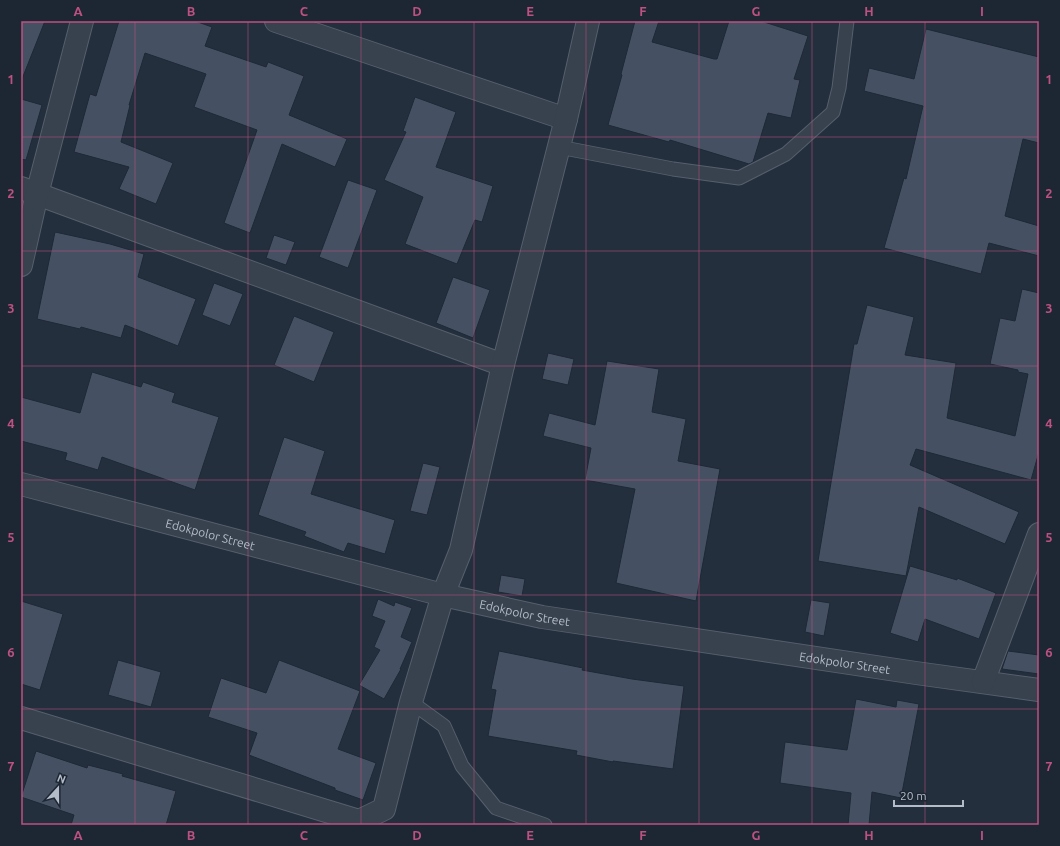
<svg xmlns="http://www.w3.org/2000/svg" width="1060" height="846" viewBox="0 0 1060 846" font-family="Ubuntu,sans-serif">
	<rect width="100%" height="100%" fill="#242f3e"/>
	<path fill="#455162" stroke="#1f2835" d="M 21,21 L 45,21 L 22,79 L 21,79 Z
		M 119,21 L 195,21 L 212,27 L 205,46 L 266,67 L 268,62 L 304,76 L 289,115 L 347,139 L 335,167 L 282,144 L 250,233 L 224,223 L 257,130 L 194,107 L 206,74 L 145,53 L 129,105 L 130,105 L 121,142 L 173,163 L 156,204 L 119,189 L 129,167 L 74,152 L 90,94 L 96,96 Z
		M 635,21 L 659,21 L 652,42 L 714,59 L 717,59 L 729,21 L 761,21 L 808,36 L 794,79 L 800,80 L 791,118 L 768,113 L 753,162 L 749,164 L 670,140 L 669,142 L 608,125 L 622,75 L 621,74 Z
		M 926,29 L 1039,57 L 1039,143 L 1023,139 L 1005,216 L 1039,226 L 1039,256 L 989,243 L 981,274 L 884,248 L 904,178 L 906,179 L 923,106 L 864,91 L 869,68 L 914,79 Z
		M 415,97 L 456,112 L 436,167 L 493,186 L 482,222 L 475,220 L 457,264 L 405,244 L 423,197 L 384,180 L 406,132 L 403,131 Z
		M 21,99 L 42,105 L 26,160 L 21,159 Z
		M 348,180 L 377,190 L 348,268 L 319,257 Z
		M 55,232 L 110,244 L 144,254 L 138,277 L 196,299 L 178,346 L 125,325 L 121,338 L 81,327 L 80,329 L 37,319 Z
		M 274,235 L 295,242 L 286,265 L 266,258 Z
		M 453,277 L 490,290 L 473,338 L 436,323 Z
		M 214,283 L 243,294 L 230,326 L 202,315 Z
		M 1022,289 L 1039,293 L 1039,452 L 1031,480 L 916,449 L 910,465 L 1019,512 L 1005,544 L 919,507 L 906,576 L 818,561 L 854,344 L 857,344 L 867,305 L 914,317 L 905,355 L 956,363 L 947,418 L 1015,436 L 1028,374 L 1018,372 L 1018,370 L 990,364 L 1000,318 L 1015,321 Z
		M 294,316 L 334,332 L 314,382 L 274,365 Z
		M 548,353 L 574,359 L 568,385 L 542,379 Z
		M 607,361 L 659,369 L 652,412 L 686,419 L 678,461 L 720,469 L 696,601 L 616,583 L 635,489 L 585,480 L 591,448 L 543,436 L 549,413 L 595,425 Z
		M 92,372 L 141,387 L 143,382 L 175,393 L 172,402 L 219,417 L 195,490 L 102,457 L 98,470 L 65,460 L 67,453 L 21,441 L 21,397 L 80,413 Z
		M 284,437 L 325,451 L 311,494 L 395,520 L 385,554 L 348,543 L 344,552 L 304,536 L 306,532 L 258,515 Z
		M 423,463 L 440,467 L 427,515 L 410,511 Z
		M 910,566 L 957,580 L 957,578 L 996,593 L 979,639 L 925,619 L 918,642 L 890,633 Z
		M 501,575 L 525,579 L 522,596 L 498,592 Z
		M 378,599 L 394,606 L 395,602 L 412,608 L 401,637 L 412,642 L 400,669 L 401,669 L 384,699 L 359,685 L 380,650 L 374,647 L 385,621 L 372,616 Z
		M 811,600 L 830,603 L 824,636 L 805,632 Z
		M 21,601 L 63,614 L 40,690 L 21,684 Z
		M 499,651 L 583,668 L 582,670 L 632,679 L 684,686 L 673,769 L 613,761 L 613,762 L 576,755 L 577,751 L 488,736 L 496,690 L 491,689 Z
		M 1008,651 L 1039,655 L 1039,674 L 1002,669 Z
		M 118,660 L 161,672 L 151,707 L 108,695 Z
		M 279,660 L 360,691 L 338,749 L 376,763 L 363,800 L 335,790 L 335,788 L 249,755 L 257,733 L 208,717 L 221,678 L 266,693 Z
		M 856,699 L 896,707 L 897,700 L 919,704 L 901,798 L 872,792 L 869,825 L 848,825 L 851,793 L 780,783 L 785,742 L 847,750 Z
		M 36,751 L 87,768 L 88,765 L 123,774 L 122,776 L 176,791 L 166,825 L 71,825 L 74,815 L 21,797 Z"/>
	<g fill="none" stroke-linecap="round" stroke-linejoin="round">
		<defs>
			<path id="lane" d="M 559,147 L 673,169 L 739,178 L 786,154 L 833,112 L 839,88 L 847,21
				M 411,702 L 444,726 L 462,766 L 496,808 L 545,825"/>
			<g id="street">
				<path d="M 276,21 L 566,119"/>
				<path d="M 21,188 L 503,365"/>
				<path d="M 21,265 L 37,194 L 82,21"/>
				<path id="s1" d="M 21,484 L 443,595 L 542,617 L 916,673 L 1039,690"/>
				<path d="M 983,682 L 1039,534"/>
				<path d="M 21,718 L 359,821 L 384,809 L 411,702 L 443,595 L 461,550 L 503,365 L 566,119 L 588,21"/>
			</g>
		</defs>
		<use href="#lane" stroke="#565f6c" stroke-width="15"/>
		<use href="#street" stroke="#565f6c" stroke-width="24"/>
		<use href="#lane" stroke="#38414e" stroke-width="13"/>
		<use href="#street" stroke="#38414e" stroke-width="22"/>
	</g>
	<path fill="none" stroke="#bd5182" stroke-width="1" stroke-opacity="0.55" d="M 135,21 L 135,825M 248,21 L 248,825M 361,21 L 361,825M 474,21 L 474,825M 586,21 L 586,825M 699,21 L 699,825M 812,21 L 812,825M 925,21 L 925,825M 21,137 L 1039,137M 21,251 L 1039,251M 21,366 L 1039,366M 21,480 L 1039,480M 21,595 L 1039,595M 21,709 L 1039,709"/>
	<g text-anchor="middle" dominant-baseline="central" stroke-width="3" stroke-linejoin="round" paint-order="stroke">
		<g font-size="12" fill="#b4bcc9" stroke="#1d2633">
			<text stroke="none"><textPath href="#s1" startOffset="196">Edokpolor Street</textPath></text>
			<text stroke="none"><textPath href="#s1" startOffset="520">Edokpolor Street</textPath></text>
			<text stroke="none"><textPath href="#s1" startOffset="844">Edokpolor Street</textPath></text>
		</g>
	</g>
	<rect width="1060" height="846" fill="none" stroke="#1d2633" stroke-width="44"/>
	<g transform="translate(58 788) rotate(21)" stroke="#1d2633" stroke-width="3" paint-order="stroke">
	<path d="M0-3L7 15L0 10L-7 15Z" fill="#b4bcc9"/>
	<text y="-6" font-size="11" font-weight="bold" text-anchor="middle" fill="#b4bcc9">N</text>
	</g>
	<path d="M894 800v6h69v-6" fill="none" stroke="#b4bcc9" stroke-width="2"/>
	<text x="900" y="800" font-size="12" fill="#b4bcc9" stroke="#1d2633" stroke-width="3" paint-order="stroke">20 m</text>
	<rect x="22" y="22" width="1016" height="802" fill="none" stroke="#bd5182" stroke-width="1.5"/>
	<g font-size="13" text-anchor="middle" font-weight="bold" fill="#bd5182">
		<text x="78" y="16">A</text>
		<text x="191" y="16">B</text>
		<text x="304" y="16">C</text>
		<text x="417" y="16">D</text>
		<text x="530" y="16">E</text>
		<text x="643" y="16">F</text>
		<text x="756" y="16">G</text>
		<text x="869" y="16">H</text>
		<text x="982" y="16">I</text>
		<text x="11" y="84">1</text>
		<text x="1049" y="84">1</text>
		<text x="11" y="198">2</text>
		<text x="1049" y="198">2</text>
		<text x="11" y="313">3</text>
		<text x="1049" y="313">3</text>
		<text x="11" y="428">4</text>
		<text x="1049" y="428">4</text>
		<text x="11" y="542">5</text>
		<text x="1049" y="542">5</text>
		<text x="11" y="657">6</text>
		<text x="1049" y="657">6</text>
		<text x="11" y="771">7</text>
		<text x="1049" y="771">7</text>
		<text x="78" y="840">A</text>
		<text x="191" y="840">B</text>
		<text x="304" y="840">C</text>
		<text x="417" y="840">D</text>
		<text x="530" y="840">E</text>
		<text x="643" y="840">F</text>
		<text x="756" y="840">G</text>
		<text x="869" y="840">H</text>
		<text x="982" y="840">I</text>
	</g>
</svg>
